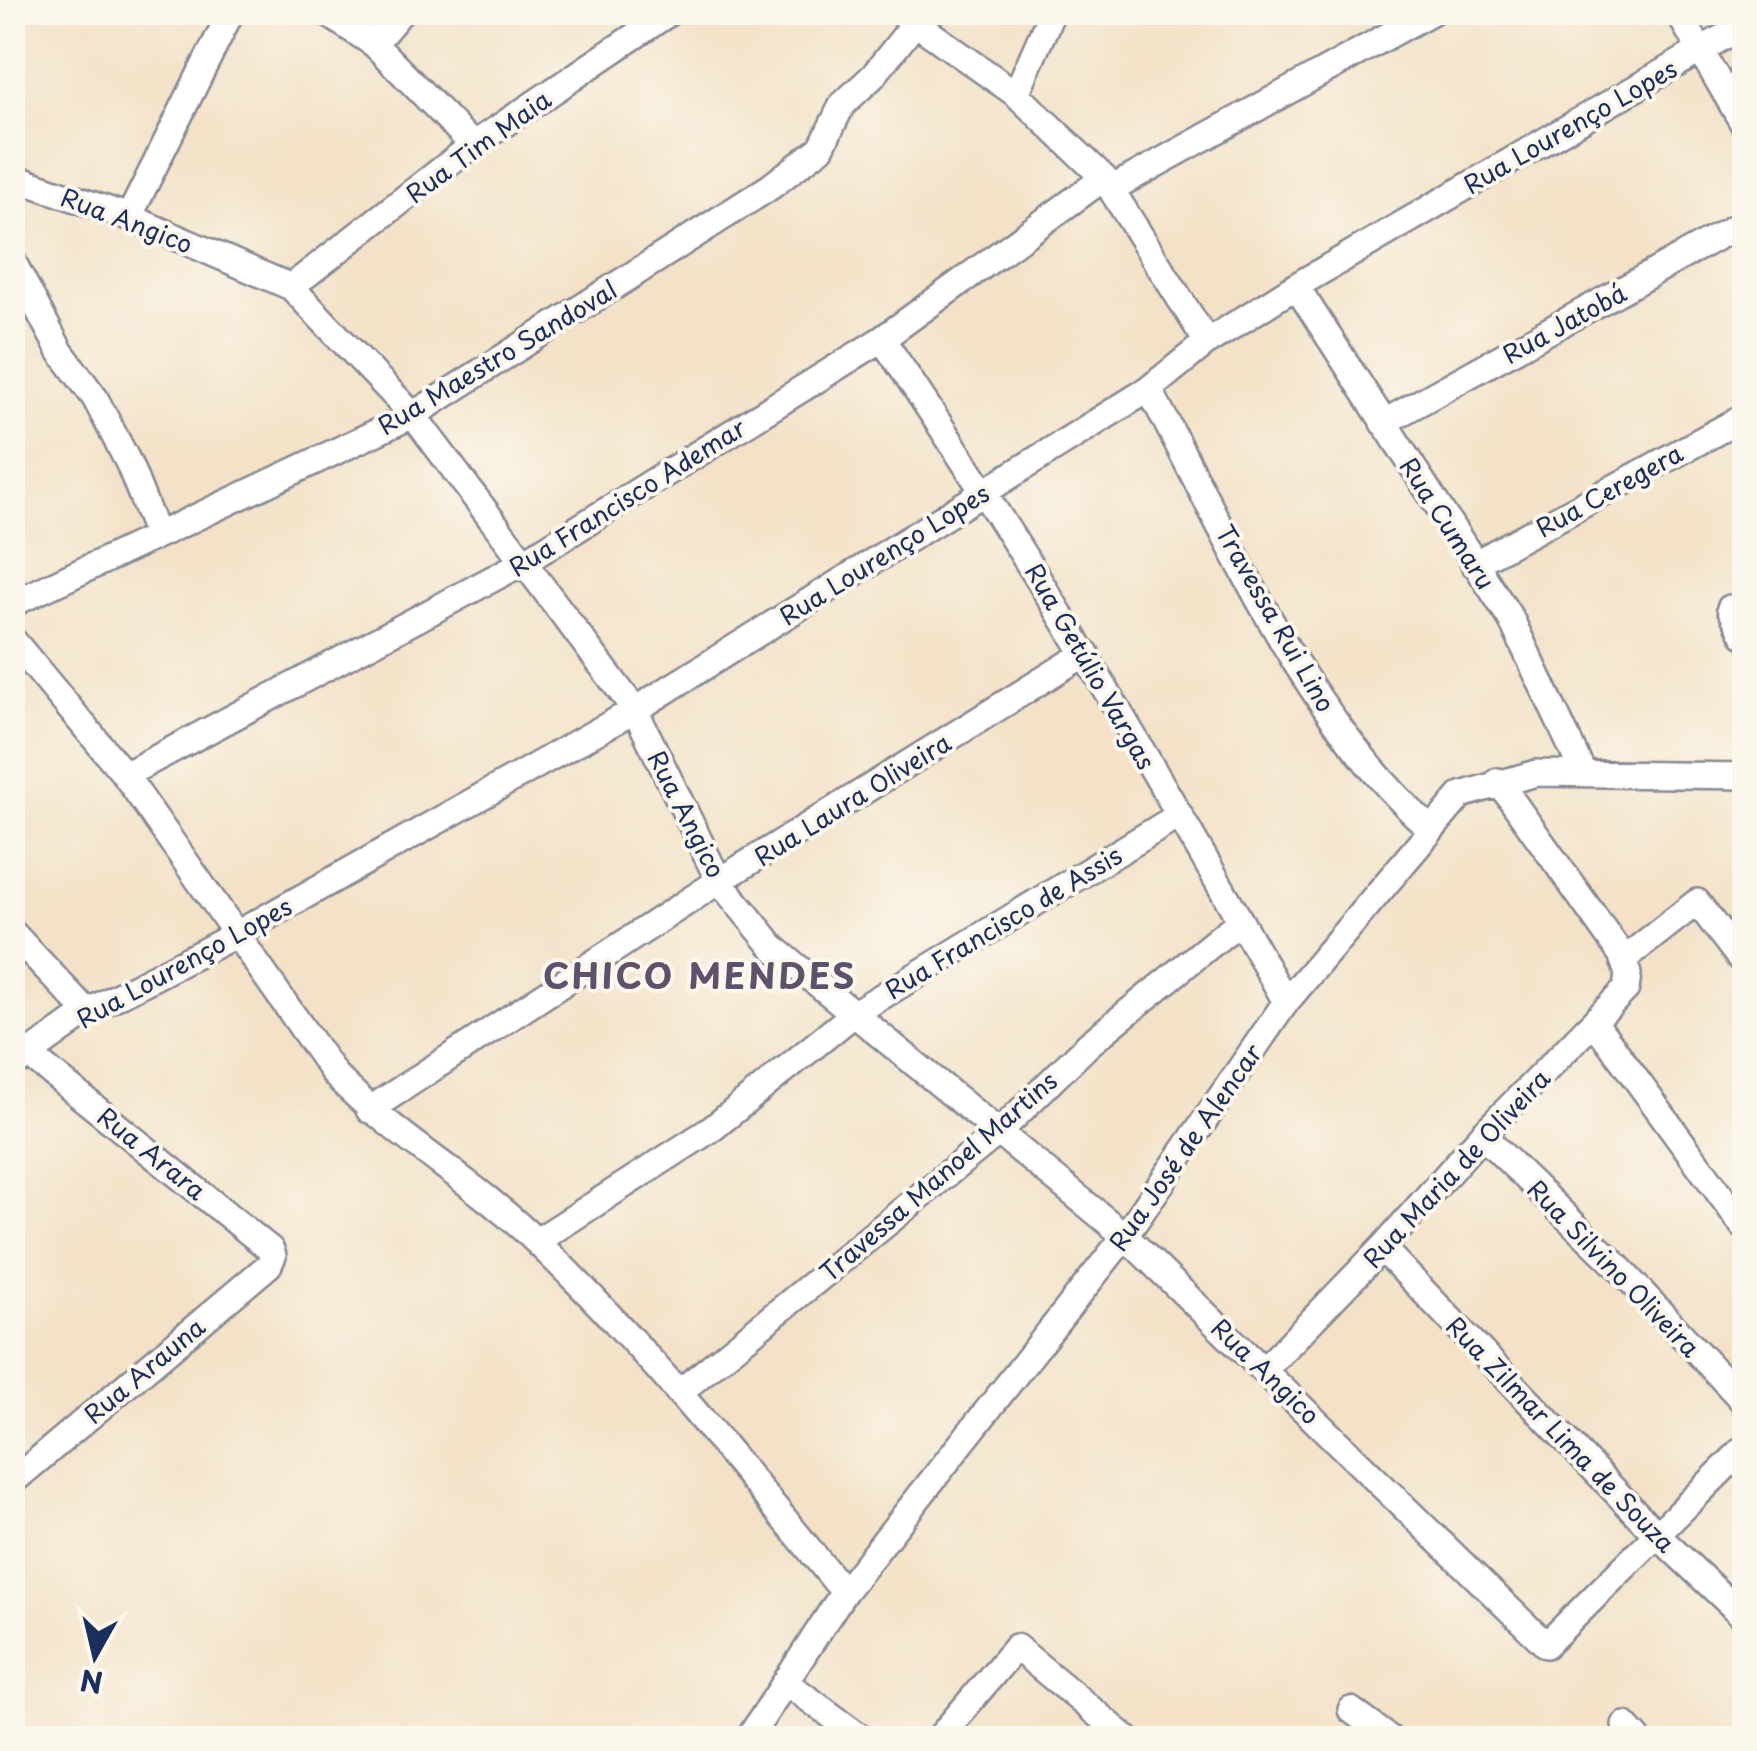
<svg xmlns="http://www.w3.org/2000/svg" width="1757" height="1751" viewBox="0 0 1757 1751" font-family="'Playpen Sans',sans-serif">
	<rect width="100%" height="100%" fill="#fbf7ec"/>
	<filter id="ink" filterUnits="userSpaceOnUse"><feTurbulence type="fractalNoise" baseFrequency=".01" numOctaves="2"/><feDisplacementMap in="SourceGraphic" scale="20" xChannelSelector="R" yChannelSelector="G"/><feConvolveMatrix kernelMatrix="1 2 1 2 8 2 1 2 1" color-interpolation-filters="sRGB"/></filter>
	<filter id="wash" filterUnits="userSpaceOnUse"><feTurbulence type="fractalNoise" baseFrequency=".0048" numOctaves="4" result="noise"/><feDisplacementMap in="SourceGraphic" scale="40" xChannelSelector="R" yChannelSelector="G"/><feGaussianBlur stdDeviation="2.25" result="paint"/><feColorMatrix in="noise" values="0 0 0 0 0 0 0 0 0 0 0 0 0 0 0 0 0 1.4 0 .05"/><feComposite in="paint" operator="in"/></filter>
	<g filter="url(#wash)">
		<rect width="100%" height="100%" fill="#f3e2c7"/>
	</g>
	<g filter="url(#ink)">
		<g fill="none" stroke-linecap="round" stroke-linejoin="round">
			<defs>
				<path id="minor" d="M 325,12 L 374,44 L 473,145
					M 900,12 L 1016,94 L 1104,178 L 1207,342
					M 1678,12 L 1744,125
					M 374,44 L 401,12
					M 1016,94 L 1052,12
					M 12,177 L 129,217 L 291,287 L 413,415 L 635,710 L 719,881 L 774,948 L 1125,1236 L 1546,1645 L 1744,1448
					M 1111,189 L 1431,12
					M 129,217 L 231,12
					M 12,260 L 60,351 L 95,398 L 129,464 L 157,535
					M 1296,286 L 1511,619 L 1582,770
					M 291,287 L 473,145 L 670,12
					M 882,339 C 1029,553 1159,776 1286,1002
					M 1149,389 C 1230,540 1300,711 1429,828
					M 1383,423 L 1744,222
					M 1474,564 L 1744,417
					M 12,604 L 413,415 L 770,187 L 821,148 L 842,105 L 873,76 L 915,23
					M 1730,608 L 1744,635
					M 12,639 L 125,775 L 335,1075 C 397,1139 476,1182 539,1244 C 651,1352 747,1473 844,1592
					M 125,775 L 524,562 L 882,339 L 1104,178
					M 12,932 L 87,1012
					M 1623,960 L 1697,902 L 1744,964
					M 1595,1023 L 1744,1227
					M 12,1066 L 87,1012 L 235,935 L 635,710 L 1149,389 L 1207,342 L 1296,286 L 1744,25
					M 369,1110 L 719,881 L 1086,653
					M 1482,1135 L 1619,1268 L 1744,1402
					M 537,1241 L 713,1128 L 856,1012 L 1178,816
					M 1382,1248 L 1657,1535 L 1744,1617
					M 1265,1369 L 1382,1248 L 1482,1135 L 1626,989 L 1628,974 L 1621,954 L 1498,781
					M 681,1391 L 1001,1130 L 1089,1044 L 1240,921
					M 12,1482 L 269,1265 L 273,1256 L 271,1250 L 27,1053
					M 788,1684 L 862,1738
					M 1351,1710 L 1389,1738
					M 1625,1725 L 1637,1738
					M 749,1738 L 844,1592 L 1125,1236 L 1286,1002 L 1461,795 L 1536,773 L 1744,776
					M 939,1738 L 1016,1647 L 1126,1738"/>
			</defs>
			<use href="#minor" stroke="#878892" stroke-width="30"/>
			<use href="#minor" stroke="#fff" stroke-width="25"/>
		</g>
	</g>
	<g text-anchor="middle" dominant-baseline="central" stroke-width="8" stroke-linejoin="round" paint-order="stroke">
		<g font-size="25" fill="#1b2f5e" stroke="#fbf7ec">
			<text transform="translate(1570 126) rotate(-30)">Rua Lourenço Lopes</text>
			<text transform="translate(478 146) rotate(-36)">Rua Tim Maia</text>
			<text transform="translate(127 220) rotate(21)">Rua Angico</text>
			<text transform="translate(1564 323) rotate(-29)">Rua Jatobá</text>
			<text transform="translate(497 357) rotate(-31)">Rua Maestro Sandoval</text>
			<text transform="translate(1609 490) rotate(-29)">Rua Ceregera</text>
			<text transform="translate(627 497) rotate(-32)">Rua Francisco Ademar</text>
			<text transform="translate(1448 523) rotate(57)">Rua Cumaru</text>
			<text transform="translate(884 554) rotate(-32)">Rua Lourenço Lopes</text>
			<text transform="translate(1276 618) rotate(60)">Travessa Rui Lino</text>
			<text transform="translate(1091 666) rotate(60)">Rua Getúlio Vargas</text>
			<text transform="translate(852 799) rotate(-32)">Rua Laura Oliveira</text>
			<text transform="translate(687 814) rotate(63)">Rua Angico</text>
			<text transform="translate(1003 922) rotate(-31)">Rua Francisco de Assis</text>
			<text transform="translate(184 962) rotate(-29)">Rua Lourenço Lopes</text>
			<text transform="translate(1185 1147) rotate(-55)">Rua José de Alencar</text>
			<text transform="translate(152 1153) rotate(39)">Rua Arara</text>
			<text transform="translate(1456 1168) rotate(-47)">Rua Maria de Oliveira</text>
			<text transform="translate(938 1176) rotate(-41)">Travessa Manoel Martins</text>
			<text transform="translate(1614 1268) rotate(46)">Rua Silvino Oliveira</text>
			<text transform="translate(144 1370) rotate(-40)">Rua Arauna</text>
			<text transform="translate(1266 1371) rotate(44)">Rua Angico</text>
			<text transform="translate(1561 1434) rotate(46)">Rua Zilmar Lima de Souza</text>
		</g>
		<g font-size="35" font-weight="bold" letter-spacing="2.5" fill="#5e526a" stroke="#fbf7ec">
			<text x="700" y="974">CHICO MENDES</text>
		</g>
	</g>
	<rect width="1757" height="1751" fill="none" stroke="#fbf7ec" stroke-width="50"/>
	<g transform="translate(95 1656) rotate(188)" stroke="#fbf7ec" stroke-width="8" paint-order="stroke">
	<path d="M0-8L18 38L0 25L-18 38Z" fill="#1b2f5e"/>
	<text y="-15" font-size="28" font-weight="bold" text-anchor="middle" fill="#1b2f5e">N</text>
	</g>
</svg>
